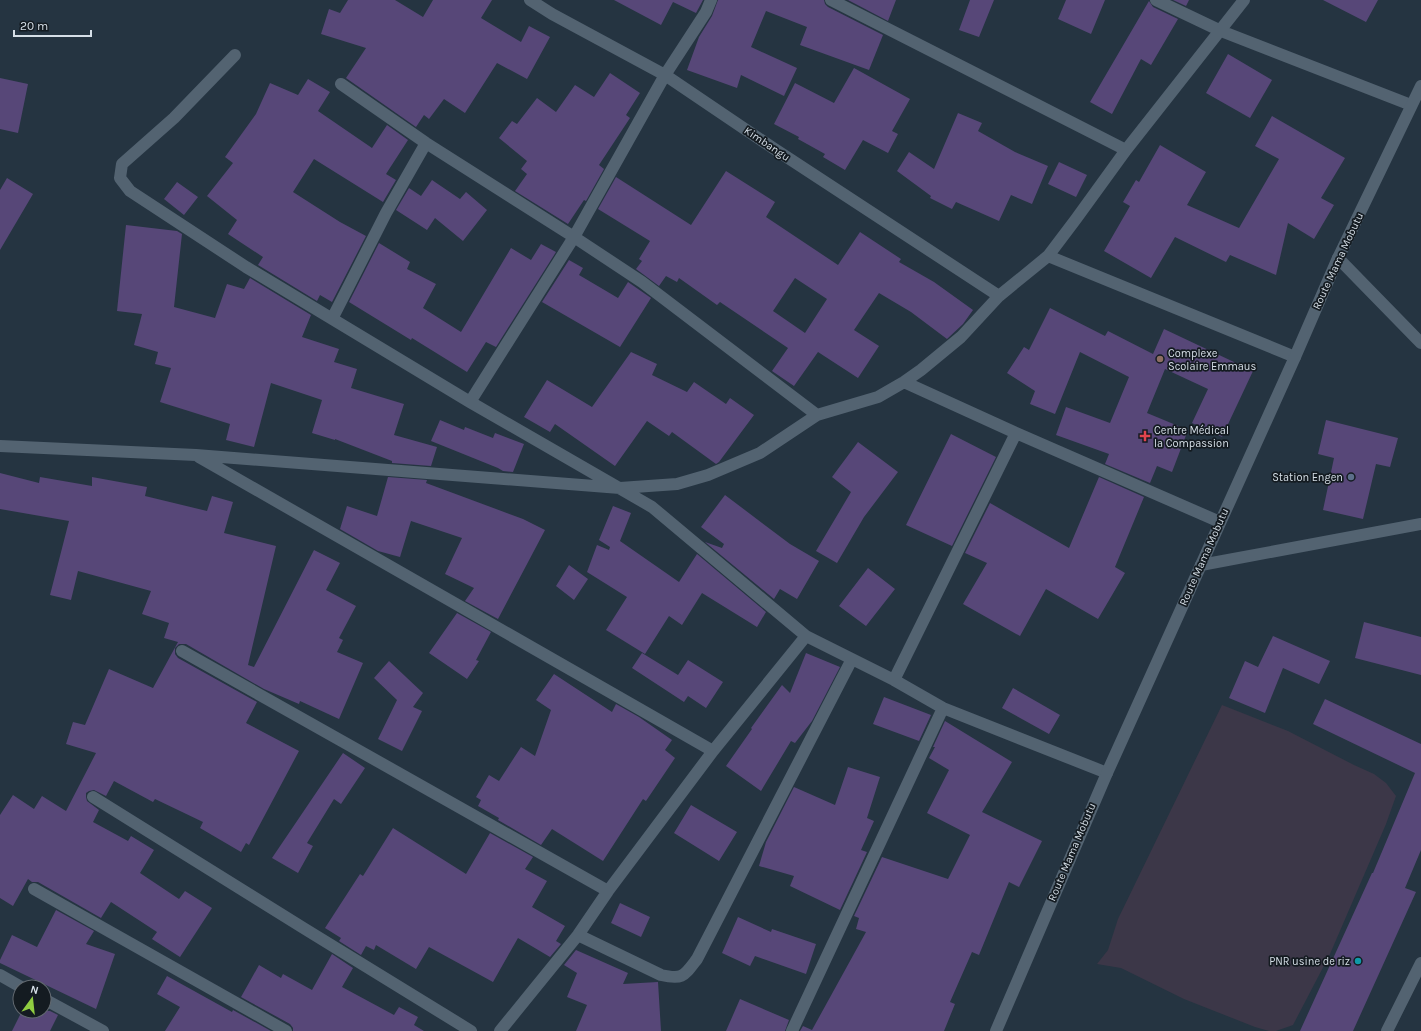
<svg xmlns="http://www.w3.org/2000/svg" width="1421" height="1031" viewBox="0 0 1421 1031" font-family="Karla,sans-serif">
	<rect width="100%" height="100%" fill="#253441"/>
	<path fill="#3c3748" d="M 1222,705 L 1288,731 L 1354,765 L 1374,774 L 1386,783 L 1396,796 L 1386,824 L 1330,954 L 1293,1025 L 1276,1031 L 1269,1031 L 1255,1027 L 1184,999 L 1121,968 L 1097,964 L 1108,950 L 1118,919 Z"/>
	<path fill="#574778" fill-rule="evenodd" d="M 348,0 L 395,0 L 423,17 L 433,0 L 492,0 L 481,18 L 521,42 L 529,26 L 550,37 L 527,79 L 497,63 L 465,113 L 444,99 L 429,119 L 424,115 L 416,127 L 346,78 L 366,48 L 321,34 L 329,9 L 340,13 Z
		M 614,0 L 703,0 L 696,13 L 673,2 L 661,25 Z
		M 718,0 L 824,0 L 825,4 L 828,7 L 883,35 L 869,70 L 800,45 L 807,27 L 766,11 L 751,47 L 797,68 L 784,96 L 741,75 L 737,88 L 687,70 L 699,37 L 712,16 Z
		M 848,0 L 896,0 L 888,21 Z
		M 970,0 L 994,0 L 979,37 L 959,30 Z
		M 1066,0 L 1105,0 L 1091,34 L 1058,19 Z
		M 1173,0 L 1189,0 L 1186,6 Z
		M 1323,0 L 1378,0 L 1366,22 Z
		M 1149,1 L 1153,7 L 1178,19 L 1151,65 L 1141,59 L 1112,114 L 1090,102 Z
		M 1228,54 L 1272,80 L 1250,118 L 1206,93 Z
		M 854,68 L 910,99 L 892,131 L 898,134 L 888,153 L 863,140 L 845,170 L 823,157 L 825,154 L 798,139 L 799,137 L 774,124 L 795,83 L 834,103 Z
		M 610,73 L 640,93 L 626,115 L 630,118 L 599,165 L 604,169 L 586,201 L 584,200 L 568,224 L 515,191 L 527,174 L 521,169 L 527,161 L 499,138 L 512,121 L 517,124 L 537,98 L 556,112 L 575,85 L 594,97 Z
		M 0,78 L 28,84 L 18,133 L 0,129 Z
		M 308,79 L 330,92 L 318,111 L 372,148 L 387,125 L 408,140 L 386,174 L 396,180 L 383,202 L 314,159 L 293,192 L 340,222 L 366,236 L 332,302 L 320,295 L 317,301 L 258,265 L 263,257 L 228,234 L 237,220 L 207,196 L 233,163 L 225,157 L 256,114 L 270,83 L 298,95 Z
		M 958,113 L 982,123 L 978,131 L 1015,152 L 1048,166 L 1032,204 L 1011,195 L 999,221 L 956,202 L 952,209 L 930,198 L 931,196 L 897,171 L 909,152 L 934,169 Z
		M 1272,116 L 1345,158 L 1321,198 L 1334,205 L 1314,239 L 1288,223 L 1276,275 L 1230,255 L 1226,262 L 1175,237 L 1151,278 L 1104,251 L 1130,206 L 1123,202 L 1136,180 L 1139,182 L 1160,145 L 1206,172 L 1187,205 L 1239,228 L 1279,159 L 1255,146 Z
		M 1059,162 L 1087,175 L 1076,197 L 1048,184 Z
		M 726,171 L 775,202 L 766,217 L 838,265 L 860,232 L 901,259 L 899,262 L 934,282 L 973,310 L 963,324 L 947,339 L 911,312 L 879,293 L 854,330 L 879,346 L 858,378 L 818,352 L 794,386 L 772,371 L 788,348 L 720,302 L 717,305 L 679,278 L 677,282 L 666,276 L 659,286 L 636,269 L 642,261 L 639,259 L 650,241 L 598,209 L 616,177 L 691,225 ZM 795,278 L 827,299 L 805,333 L 773,311 Z
		M 7,178 L 33,194 L 0,250 L 0,190 Z
		M 432,180 L 460,199 L 466,192 L 487,210 L 463,241 L 435,218 L 427,230 L 396,210 L 409,188 L 421,196 Z
		M 177,182 L 198,197 L 184,215 L 164,199 Z
		M 126,225 L 177,231 L 182,234 L 174,307 L 215,318 L 227,284 L 244,289 L 250,278 L 311,315 L 302,337 L 339,349 L 334,362 L 357,369 L 351,388 L 404,404 L 394,435 L 437,447 L 431,466 L 392,463 L 392,461 L 335,439 L 335,440 L 312,433 L 322,400 L 271,383 L 254,447 L 226,440 L 230,424 L 160,402 L 171,368 L 155,364 L 158,352 L 134,345 L 142,314 L 117,311 Z
		M 379,243 L 410,262 L 407,269 L 436,284 L 423,308 L 461,332 L 511,248 L 531,260 L 541,244 L 556,252 L 496,347 L 486,342 L 467,372 L 412,338 L 411,340 L 349,302 Z
		M 569,260 L 583,268 L 579,275 L 618,298 L 628,282 L 651,298 L 620,347 L 542,302 Z
		M 1050,308 L 1105,336 L 1108,331 L 1153,354 L 1164,329 L 1253,371 L 1222,437 L 1192,423 L 1208,389 L 1165,369 L 1147,413 L 1188,430 L 1172,472 L 1157,466 L 1150,483 L 1105,464 L 1109,454 L 1056,435 L 1066,407 L 1110,423 L 1129,377 L 1080,352 L 1055,414 L 1030,404 L 1035,391 L 1007,373 L 1024,347 L 1029,350 Z
		M 631,352 L 657,364 L 652,375 L 687,392 L 694,382 L 726,404 L 730,398 L 754,415 L 719,462 L 716,464 L 672,432 L 669,436 L 647,421 L 615,466 L 555,424 L 550,432 L 524,417 L 547,380 L 592,407 Z
		M 440,420 L 464,430 L 465,427 L 493,438 L 495,433 L 524,444 L 513,472 L 503,471 L 498,468 L 431,441 Z
		M 1326,420 L 1398,438 L 1390,467 L 1376,464 L 1363,519 L 1323,510 L 1334,458 L 1318,454 Z
		M 951,434 L 996,457 L 952,546 L 906,525 Z
		M 858,442 L 898,472 L 864,517 L 837,563 L 816,551 L 851,492 L 832,477 Z
		M 0,473 L 39,483 L 40,477 L 92,486 L 92,477 L 147,487 L 145,496 L 207,511 L 212,496 L 233,502 L 224,533 L 276,546 L 248,665 L 254,667 L 314,550 L 340,563 L 326,590 L 356,606 L 339,638 L 343,640 L 337,652 L 363,663 L 339,719 L 300,701 L 299,704 L 264,689 L 186,644 L 179,644 L 175,648 L 175,654 L 178,658 L 257,702 L 246,723 L 299,751 L 249,845 L 246,843 L 241,852 L 200,828 L 203,822 L 155,799 L 153,802 L 114,781 L 106,796 L 94,790 L 89,791 L 86,793 L 86,797 L 87,801 L 99,810 L 93,822 L 128,841 L 131,836 L 154,850 L 140,873 L 179,899 L 185,891 L 212,908 L 180,957 L 152,939 L 157,932 L 111,902 L 101,918 L 38,882 L 32,882 L 28,879 L 13,906 L 0,898 L 0,815 L 13,795 L 34,809 L 42,796 L 66,811 L 96,753 L 66,744 L 73,722 L 85,725 L 109,669 L 153,688 L 178,642 L 164,638 L 169,623 L 142,614 L 151,591 L 78,571 L 71,600 L 50,595 L 69,521 L 0,509 Z
		M 388,477 L 427,480 L 426,483 L 523,519 L 545,530 L 498,619 L 465,601 L 474,588 L 445,574 L 462,538 L 411,521 L 400,557 L 378,551 L 340,529 L 347,506 L 377,516 Z
		M 1099,477 L 1144,497 L 1115,567 L 1125,573 L 1098,619 L 1046,589 L 1020,636 L 963,604 L 987,563 L 965,553 L 990,503 L 1069,548 Z
		M 725,495 L 790,544 L 819,561 L 797,599 L 780,589 L 774,599 L 705,542 L 722,548 L 724,544 L 701,527 Z
		M 613,506 L 631,513 L 620,541 L 679,582 L 697,554 L 766,612 L 757,627 L 702,593 L 682,625 L 669,616 L 645,654 L 606,630 L 627,597 L 587,572 L 597,545 L 609,550 L 610,547 L 599,540 Z
		M 569,565 L 588,579 L 574,600 L 556,586 Z
		M 868,568 L 895,589 L 866,626 L 839,606 Z
		M 457,613 L 491,632 L 476,660 L 479,661 L 467,679 L 429,653 Z
		M 1364,622 L 1421,637 L 1421,675 L 1355,658 Z
		M 1273,636 L 1330,661 L 1319,684 L 1283,668 L 1265,713 L 1229,698 L 1245,661 L 1258,667 Z
		M 642,653 L 678,675 L 688,660 L 723,682 L 706,708 L 688,696 L 684,702 L 632,668 Z
		M 806,653 L 840,667 L 812,721 L 795,743 L 791,741 L 761,791 L 726,766 L 752,729 L 751,728 L 782,685 L 790,693 Z
		M 389,661 L 423,693 L 413,707 L 422,711 L 402,751 L 378,739 L 397,700 L 374,678 Z
		M 554,674 L 612,712 L 616,704 L 639,717 L 672,740 L 665,750 L 675,758 L 646,801 L 643,799 L 603,861 L 552,829 L 541,845 L 498,820 L 499,818 L 478,806 L 481,800 L 476,797 L 489,775 L 499,781 L 521,747 L 535,756 L 551,710 L 536,700 Z
		M 1013,688 L 1060,715 L 1049,734 L 1002,708 Z
		M 884,697 L 931,715 L 919,741 L 873,724 Z
		M 1325,699 L 1421,744 L 1421,850 L 1405,888 L 1416,892 L 1353,1031 L 1300,1031 L 1372,873 L 1373,873 L 1415,773 L 1313,724 Z
		M 945,721 L 1012,762 L 982,812 L 1042,841 L 1019,887 L 1009,882 L 979,955 L 972,952 L 950,1002 L 955,1004 L 944,1031 L 800,1031 L 803,1026 L 812,1030 L 866,932 L 856,929 L 859,918 L 854,916 L 882,857 L 948,879 L 970,835 L 927,813 L 949,770 L 929,758 L 935,747 L 933,747 Z
		M 343,753 L 365,768 L 341,804 L 334,799 L 307,843 L 313,846 L 298,873 L 272,858 Z
		M 848,767 L 880,777 L 867,818 L 874,821 L 861,850 L 867,852 L 840,910 L 790,886 L 794,876 L 759,866 L 766,842 L 794,787 L 835,805 Z
		M 691,805 L 737,832 L 719,861 L 674,833 Z
		M 393,828 L 466,874 L 490,833 L 533,857 L 525,869 L 547,881 L 532,907 L 565,926 L 556,941 L 561,944 L 550,957 L 518,938 L 493,982 L 429,947 L 416,969 L 376,945 L 374,950 L 366,946 L 361,955 L 339,941 L 341,938 L 325,928 L 360,874 L 363,876 Z
		M 620,903 L 650,917 L 641,937 L 611,923 Z
		M 56,910 L 94,931 L 86,944 L 115,954 L 96,1009 L 0,963 L 0,960 L 12,935 L 37,947 Z
		M 738,917 L 771,932 L 772,929 L 816,944 L 806,974 L 755,956 L 750,966 L 722,953 Z
		M 576,950 L 628,973 L 623,984 L 658,982 L 661,1031 L 576,1031 L 587,1005 L 567,997 L 577,973 L 564,965 Z
		M 332,954 L 353,968 L 342,987 L 394,1015 L 399,1007 L 418,1017 L 414,1025 L 424,1031 L 293,1031 L 293,1028 L 290,1024 L 241,997 L 259,965 L 281,978 L 283,974 L 312,990 Z
		M 167,976 L 232,1012 L 233,1010 L 271,1031 L 165,1031 L 180,1007 L 157,994 Z
		M 740,999 L 789,1020 L 785,1031 L 726,1031 Z
		M 22,1011 L 50,1011 L 58,1015 L 50,1031 L 12,1031 Z"/>
	<g fill="none" stroke-linecap="round" stroke-linejoin="round">
		<path stroke="#536371" stroke-width="12" d="M 530,0 L 552,14 L 665,75 L 773,148 L 999,296
			M 831,0 L 1126,150
			M 1156,0 L 1221,31 L 1411,105
			M 235,55 L 174,118 L 122,164 L 120,178 L 130,191 L 246,267 L 470,402 L 652,507 L 806,636 L 894,680 L 943,708 L 1107,773
			M 341,84 L 426,143 L 574,237 L 642,282 L 817,415
			M 1048,256 L 1295,357
			M 1338,258 L 1421,343
			M 332,319 L 386,213 L 426,143
			M 904,382 L 1016,433 L 1220,522
			M 470,402 L 574,237 L 665,75 L 706,12 L 711,0
			M 0,446 L 196,455 L 620,488 L 677,484 L 708,475 L 760,453 L 817,415 L 878,397 L 904,382 L 921,370 L 961,337 L 999,296 L 1048,256 L 1076,219 L 1126,150 L 1244,0
			M 199,457 L 713,751
			M 1201,565 L 1421,524
			M 182,651 L 608,891
			M 894,680 L 1016,433
			M 93,797 L 305,929 L 471,1031
			M 34,889 L 286,1031
			M 578,935 L 661,975 C 683,980 684,976 697,959 L 852,659
			M 0,975 L 21,987
			M 44,999 L 103,1031
			M 500,1031 L 578,935 L 608,891 L 713,751 L 806,636
			M 792,1031 L 943,708
			M 1387,1031 L 1421,963"/>
		<path stroke="#536371" stroke-width="12" d="M 996,1031 L 1107,773 L 1295,357 L 1338,258 L 1421,86"/>
	</g>
	<circle fill="#8d6e63" stroke="#141b21" stroke-width="1.5" cx="1160" cy="359" r="4"/>
	<path fill="#e0444e" stroke="#141b21" stroke-width="1.5" d="M1143 430h4v4h4v4h-4v4h-4v-4h-4v-4h4z"/>
	<circle fill="#5c6f8a" stroke="#141b21" stroke-width="1.5" cx="1351" cy="477" r="4"/>
	<circle fill="#0f9aa8" stroke="#141b21" stroke-width="1.5" cx="1358" cy="961" r="4"/>
	<g text-anchor="middle" dominant-baseline="central" stroke-width="3.5" stroke-linejoin="round" paint-order="stroke">
		<g font-size="11" fill="#d6dfe7" stroke="#141b21">
			<text transform="translate(767 144) rotate(34)">Kimbangu</text>
			<text transform="translate(1338 261) rotate(-65)">Route Mama Mobutu</text>
			<text transform="translate(1204 557) rotate(-66)">Route Mama Mobutu</text>
			<text transform="translate(1072 852) rotate(-67)">Route Mama Mobutu</text>
		</g>
		<g font-size="11" fill="#d6dfe7" stroke="#141b21" text-anchor="start">
			<text x="1168" y="353">Complexe<tspan x="1168" dy="13">Scolaire Emmaus</tspan></text>
			<text x="1154" y="430">Centre Médical<tspan x="1154" dy="13">la Compassion</tspan></text>
			<text x="1343" y="477" text-anchor="end">Station Engen</text>
			<text x="1350" y="961" text-anchor="end">PNR usine de riz</text>
		</g>
	</g>
	<g transform="translate(32 999) rotate(15)"><circle r="19" fill="#141b21" stroke="#626970"/>
	<path d="M0-3L7 15L0 10L-7 15Z" fill="#90cd41"/>
	<text y="-6" font-size="11" font-weight="bold" text-anchor="middle" fill="#d6dfe7">N</text>
	</g>
	<path d="M14 30v6h77v-6" fill="none" stroke="#d6dfe7" stroke-width="2"/>
	<text x="20" y="30" font-size="12" fill="#d6dfe7" stroke="#141b21" stroke-width="3" paint-order="stroke">20 m</text>
</svg>
